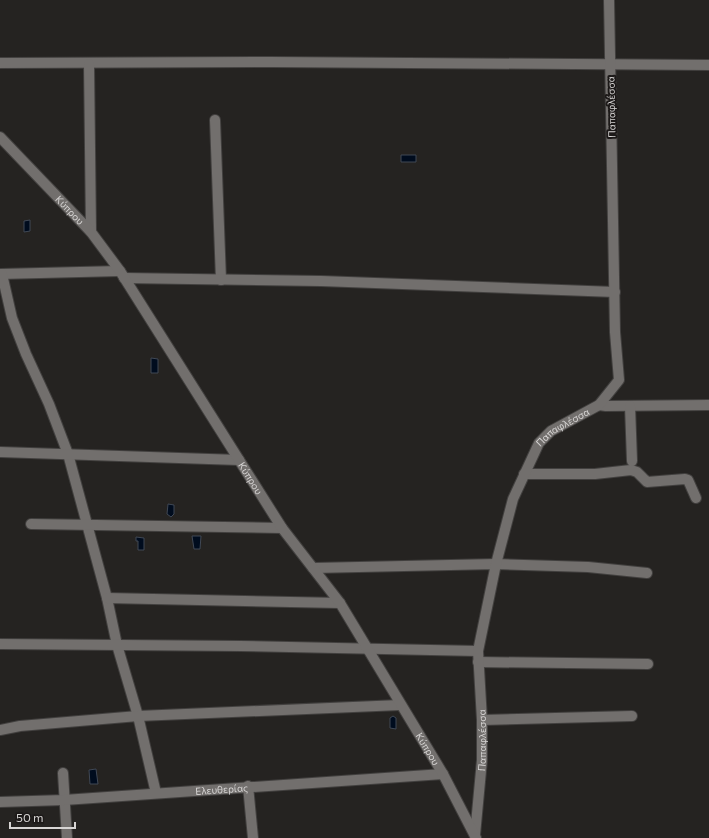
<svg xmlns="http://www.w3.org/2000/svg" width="709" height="838" viewBox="0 0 709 838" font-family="Commissioner,sans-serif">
	<rect width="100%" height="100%" fill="#252321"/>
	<path fill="#000c1e" stroke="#404855" d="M 401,155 L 416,155 L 416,162 L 401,162 Z
		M 30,220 L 30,231 L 24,232 L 24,221 Z
		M 151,358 L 158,359 L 158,373 L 151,373 Z
		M 168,504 L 174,505 L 174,514 L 171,517 L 167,514 Z
		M 192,536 L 201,536 L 200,549 L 194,549 Z
		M 136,537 L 144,538 L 144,550 L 138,550 L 138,541 L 136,541 Z
		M 393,716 L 396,718 L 396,729 L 390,728 L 390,718 Z
		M 96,769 L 98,784 L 90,784 L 89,770 Z"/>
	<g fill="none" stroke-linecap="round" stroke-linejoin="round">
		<defs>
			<g id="street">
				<path d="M 0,63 L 272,62 L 709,65"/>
				<path d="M 89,64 L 91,232"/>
				<path d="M 215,120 L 221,280"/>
				<path d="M 0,274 L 120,271"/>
				<path d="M 2,274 L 12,318 L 26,354 L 49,404 L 68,454 L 107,598 L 117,645 L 138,716 L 156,793"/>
				<path d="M 124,278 L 321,281 L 615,292"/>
				<path d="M 599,405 L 606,406 L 709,405"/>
				<path d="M 630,406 L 632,461"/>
				<path d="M 0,452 L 239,460"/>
				<path d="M 524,474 L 595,474 L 631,470 L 637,472 L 647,482 L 685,479 L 688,480 L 696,498"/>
				<path d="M 31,524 L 282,528"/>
				<path d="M 313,568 L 496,564 L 588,567 L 647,573"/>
				<path d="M 107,598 L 340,603"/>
				<path d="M 0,644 L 240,646 L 478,651"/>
				<path d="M 478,662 L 648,664"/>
				<path d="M 482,720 L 632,716"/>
				<path d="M 0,730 L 20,726 L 138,716 L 400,705"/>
				<path d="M 63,773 L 67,838"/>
				<path d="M 248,786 L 253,838"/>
				<path id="s1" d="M 0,802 L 64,800 L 443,774"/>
				<path id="s2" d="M 475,835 L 482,760 L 482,720 L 478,651 L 496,564 L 513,499 L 539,443 L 551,431 L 599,405 L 619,380 L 615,332 L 609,0"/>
			</g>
			<g id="secondary">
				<path id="s3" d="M 0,137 L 91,232 L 120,271 L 282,528 L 340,603 L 443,774 L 476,838"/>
			</g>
		</defs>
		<use href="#street" stroke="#42403f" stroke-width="12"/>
		<use href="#secondary" stroke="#42403f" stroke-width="12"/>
		<use href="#street" stroke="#726f6d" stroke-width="10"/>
		<use href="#secondary" stroke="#726f6d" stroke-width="10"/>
	</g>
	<g text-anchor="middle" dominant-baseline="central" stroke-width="4" stroke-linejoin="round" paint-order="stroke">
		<g font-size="10" fill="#d7d5d4" stroke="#1c1918">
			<text transform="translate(611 107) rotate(-91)">Παπαφλέσσα</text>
			<text stroke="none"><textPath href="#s3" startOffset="101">Κύπρου</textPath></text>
			<text stroke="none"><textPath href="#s2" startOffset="431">Παπαφλέσσα</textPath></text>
			<text stroke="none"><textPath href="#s3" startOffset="425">Κύπρου</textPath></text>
			<text stroke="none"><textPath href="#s2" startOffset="95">Παπαφλέσσα</textPath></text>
			<text stroke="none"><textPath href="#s3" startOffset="749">Κύπρου</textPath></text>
			<text stroke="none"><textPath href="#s1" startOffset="222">Ελευθερίας</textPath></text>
		</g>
	</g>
	<path d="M10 822v6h65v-6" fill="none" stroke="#d7d5d4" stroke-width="2"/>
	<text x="16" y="822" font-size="12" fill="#d7d5d4" stroke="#1c1918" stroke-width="3" paint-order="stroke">50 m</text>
</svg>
